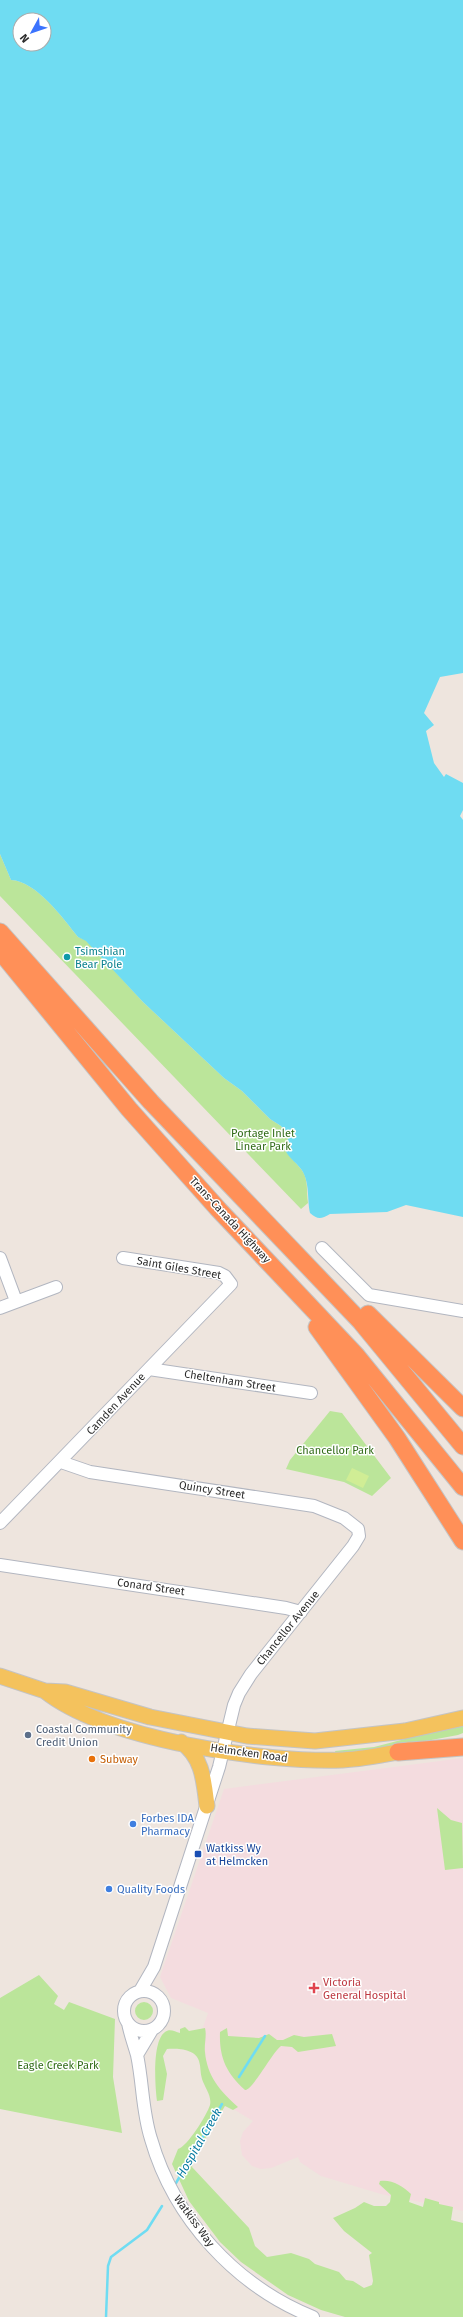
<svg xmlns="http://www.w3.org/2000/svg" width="463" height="2317" viewBox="0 0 463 2317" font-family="'Fira Sans',sans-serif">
	<rect width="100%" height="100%" fill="#eee5de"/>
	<path fill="#f4dcdf" d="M 463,1758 L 463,2211 L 381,2194 L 321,2176 L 300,2162 L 298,2157 L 271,2168 L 261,2169 L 252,2166 L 242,2155 L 240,2141 L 243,2132 L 253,2121 L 233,2109 L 205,2069 L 201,2033 L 208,2013 L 171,1998 L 160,1977 L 224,1789 Z"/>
	<path fill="#bbe59a" d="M 0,854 L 11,880 C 36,881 63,918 78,937 L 86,940 L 143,1002 L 224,1078 L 242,1091 L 270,1119 L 281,1126 L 289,1137 L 284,1146 C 287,1156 295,1161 301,1169 C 309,1179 306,1191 308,1203 L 301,1209 L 0,896 Z
		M 330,1411 L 342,1413 L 391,1478 L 372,1496 L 344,1482 L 286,1469 L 290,1460 Z
		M 463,1724 L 463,1733 L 458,1735 L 372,1751 L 336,1754 L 335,1751 L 374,1747 Z
		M 437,1808 L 451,1820 L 462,1823 L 463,1868 L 445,1870 Z
		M 39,1975 L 58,1996 L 54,2004 L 64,2010 L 69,2002 L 115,2019 L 113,2077 L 122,2133 L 0,2109 L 0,1998 Z
		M135 2011a9 9 0 1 1 18 0a9 9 0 1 1-18 0Z
		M 185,2027 L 189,2031 L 205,2028 C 207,2035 204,2045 205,2052 C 207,2076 220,2091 238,2107 L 233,2110 L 225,2106 L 196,2154 L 192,2167 L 249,2228 L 255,2246 L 267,2257 L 291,2253 L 309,2259 L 315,2264 L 339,2272 L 346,2280 L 353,2281 L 364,2288 L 372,2285 L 373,2281 L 369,2255 L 372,2253 L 344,2231 L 333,2218 L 355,2208 L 364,2202 L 374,2206 L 386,2206 L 390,2202 L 391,2195 L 379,2184 L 380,2181 C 391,2179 403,2186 411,2194 L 409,2202 L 423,2207 L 425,2198 L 439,2202 L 439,2204 L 453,2207 L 451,2220 L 463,2223 L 463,2317 L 345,2317 L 321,2310 L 288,2295 L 241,2262 L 220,2242 L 189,2201 L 172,2164 L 178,2149 C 187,2147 207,2115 210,2105 C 212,2096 205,2088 202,2079 C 200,2073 201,2067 199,2061 C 196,2049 177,2048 167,2049 L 163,2056 L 167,2074 L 163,2100 L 157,2101 C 155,2086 152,2041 165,2032 C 170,2028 175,2032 180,2033 L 180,2029 Z
		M 227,2028 L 228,2036 L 259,2038 L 269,2034 L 277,2040 L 283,2040 L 294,2035 L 304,2037 L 332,2034 L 336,2046 L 298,2052 L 292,2047 L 281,2046 C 271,2054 253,2090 245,2090 C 226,2073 219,2057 220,2032 Z"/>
	<path fill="#d0ed95" d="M 352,1468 L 369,1476 L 363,1488 L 346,1480 Z"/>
	<path fill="#6fdcf2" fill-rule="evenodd" d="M 0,0 L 463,0 L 463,673 L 440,677 L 424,713 L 434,725 L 426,731 L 434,763 L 444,777 L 446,774 L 463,783 L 463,810 L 460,816 L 463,820 L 463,1217 L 406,1205 L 387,1212 L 330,1214 C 321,1219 318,1220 310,1213 C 307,1199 310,1181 301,1169 C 295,1161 287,1157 284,1147 L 289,1137 L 281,1126 L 270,1119 L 242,1091 L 224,1078 L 143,1002 L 86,941 L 78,937 C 63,918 36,881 11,880 L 0,854 ZM 20,20 L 44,20 L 44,44 L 20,44 Z"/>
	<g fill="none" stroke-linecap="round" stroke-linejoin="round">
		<path stroke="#6fdcf2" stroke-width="2.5" d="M 239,2077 L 265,2036
			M 176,2183 L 222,2104
			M 106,2317 L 108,2266 L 111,2257 L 147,2230 L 162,2206"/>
		<defs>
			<path id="minor" d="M 322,1248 L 369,1295 L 463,1311
				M 0,1258 L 16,1301
				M 0,1308 L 56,1287
				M 149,1369 L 311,1393
				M 61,1462 L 90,1472 L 314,1506 L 344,1518 L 358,1529 L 359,1536 L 353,1546 L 251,1674 L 239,1693 L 234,1705 L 219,1767 L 154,1967 L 140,1991
				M 0,1523 L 231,1284 L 225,1276 L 219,1273 L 123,1258
				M 0,1565 L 286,1608 L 301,1612
				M124 2011a20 20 0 1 1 40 0a20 20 0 1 1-40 0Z
				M 128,2023 C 130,2034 134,2044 137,2055 C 143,2083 142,2111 151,2139 C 174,2219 236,2286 313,2317
				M 137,2055 L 152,2030"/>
			<path id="major" d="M 0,1676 L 45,1691 L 65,1692 L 150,1717 L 247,1736 L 315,1741 L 405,1731 L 463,1718
				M 45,1691 C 107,1740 264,1763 343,1760 C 365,1759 387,1754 409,1750
				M 181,1742 C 203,1757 204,1782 207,1806"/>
			<path id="highway" d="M 0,932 L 151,1102 L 361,1322 L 463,1446
				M 0,951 L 129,1109 L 219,1210 L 356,1355 L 463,1487
				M 368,1314 L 463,1408
				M 317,1327 L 397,1438 L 463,1541
				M 398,1752 L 463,1747"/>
		</defs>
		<use href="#minor" stroke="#b2b6c0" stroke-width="14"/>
		<use href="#major" stroke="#c4c4c4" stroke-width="17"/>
		<use href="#highway" stroke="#c4c4c4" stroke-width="19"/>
		<use href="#minor" stroke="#fff" stroke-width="12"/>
		<use href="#major" stroke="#f4c25d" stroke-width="15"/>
		<use href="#highway" stroke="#ff9058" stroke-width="17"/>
	</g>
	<circle fill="#0f9aa8" stroke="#fff" stroke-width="1.5" cx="67" cy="957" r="4"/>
	<circle fill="#5c6f8a" stroke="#fff" stroke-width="1.5" cx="28" cy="1735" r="4"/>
	<circle fill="#e8710a" stroke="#fff" stroke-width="1.5" cx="92" cy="1759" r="4"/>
	<g fill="#3f7fe0" stroke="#fff" stroke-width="1.5">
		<circle cx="133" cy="1824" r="4"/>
		<circle cx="109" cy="1889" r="4"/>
	</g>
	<rect fill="#1a4fb4" stroke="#fff" stroke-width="1.5" x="194" y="1850" width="8" height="8" rx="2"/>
	<path fill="#e0444e" stroke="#fff" stroke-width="1.5" d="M312 1982h4v4h4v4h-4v4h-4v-4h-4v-4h4z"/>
	<g text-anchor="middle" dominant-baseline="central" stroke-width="3" stroke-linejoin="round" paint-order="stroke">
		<g font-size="11" fill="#0d838f" stroke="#fff" text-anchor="start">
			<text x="75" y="951">Tsimshian<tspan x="75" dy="13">Bear Pole</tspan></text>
		</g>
		<g font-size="11" fill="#326c19" stroke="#fff">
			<text x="263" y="1133">Portage Inlet<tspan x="263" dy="13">Linear Park</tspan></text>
			<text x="335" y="1450">Chancellor Park</text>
			<text x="58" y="2065">Eagle Creek Park</text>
		</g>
		<g font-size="11" fill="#2c2c2c" stroke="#fff">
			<text transform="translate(230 1220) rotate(47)">Trans-Canada Highway</text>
			<text transform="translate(179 1268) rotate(10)">Saint Giles Street</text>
			<text transform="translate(230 1381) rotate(9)">Cheltenham Street</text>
			<text transform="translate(116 1404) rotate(-47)">Camden Avenue</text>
			<text transform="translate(212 1490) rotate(9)">Quincy Street</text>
			<text transform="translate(151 1587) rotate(8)">Conard Street</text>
			<text transform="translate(288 1628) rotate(-51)">Chancellor Avenue</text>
			<text transform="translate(249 1753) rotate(8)">Helmcken Road</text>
			<text transform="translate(194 2221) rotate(54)">Watkiss Way</text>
		</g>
		<g font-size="11" fill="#4e5e75" stroke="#fff" text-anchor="start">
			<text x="36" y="1729">Coastal Community<tspan x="36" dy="13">Credit Union</tspan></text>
		</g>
		<g font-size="11" fill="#c56008" stroke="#fff" text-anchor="start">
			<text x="100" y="1759">Subway</text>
		</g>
		<g font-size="11" fill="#366cbe" stroke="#fff" text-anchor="start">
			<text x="141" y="1818">Forbes IDA<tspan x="141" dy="13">Pharmacy</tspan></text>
			<text x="117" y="1889">Quality Foods</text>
		</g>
		<g font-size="11" fill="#164399" stroke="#fff" text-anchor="start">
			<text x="206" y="1848">Watkiss Wy<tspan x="206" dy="13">at Helmcken</tspan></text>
		</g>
		<g font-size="11" fill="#be3a42" stroke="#fff" text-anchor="start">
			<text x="323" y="1982">Victoria<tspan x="323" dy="13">General Hospital</tspan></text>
		</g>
		<g font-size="12" font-style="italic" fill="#0a7da2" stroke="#fff">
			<text transform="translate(199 2143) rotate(-60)">Hospital Creek</text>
		</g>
	</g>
	<g transform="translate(32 32) rotate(230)"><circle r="19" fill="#ffffff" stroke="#ababab"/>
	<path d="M0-3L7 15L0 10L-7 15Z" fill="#3b73fe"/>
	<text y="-6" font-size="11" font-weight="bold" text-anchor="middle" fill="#2c2c2c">N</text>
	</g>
</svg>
